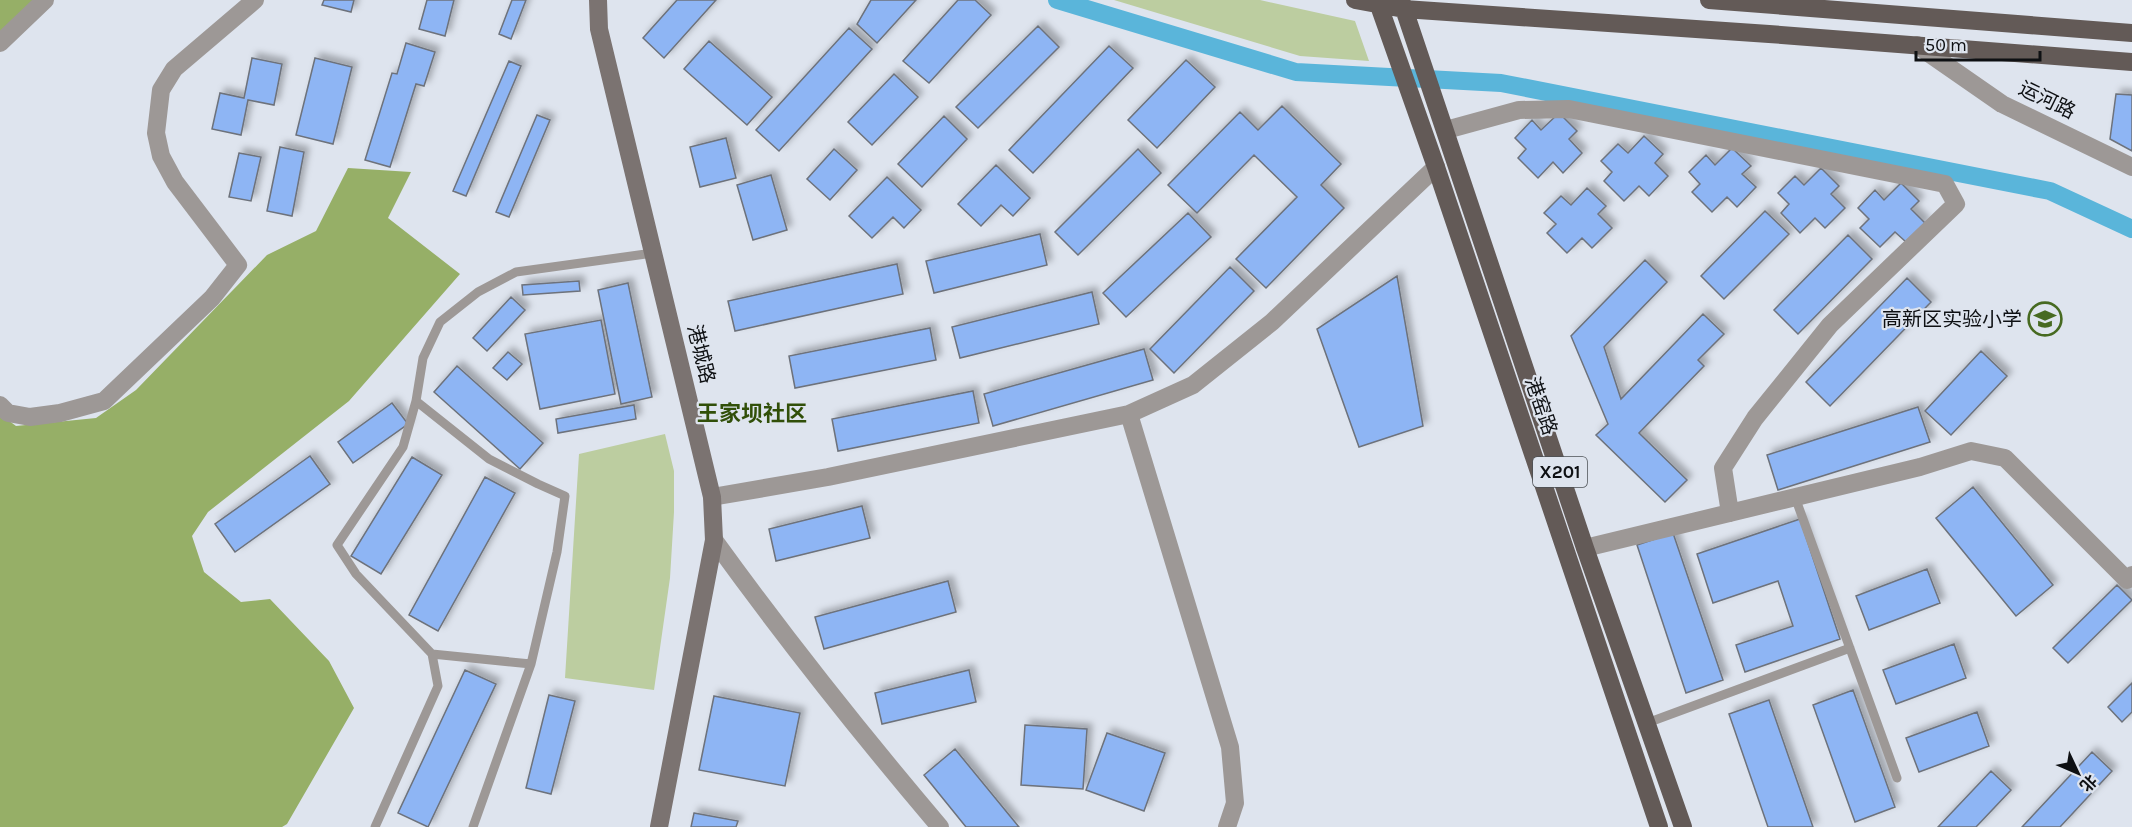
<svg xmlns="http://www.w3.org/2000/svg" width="2132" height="827" viewBox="0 0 2132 827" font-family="Karla,'Noto Sans SC',sans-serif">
	<defs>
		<filter id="shadow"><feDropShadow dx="5" dy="-5" stdDeviation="3" flood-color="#0004"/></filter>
	</defs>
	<rect width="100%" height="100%" fill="#dee4ee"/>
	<path fill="#bccda0" d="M 1114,0 L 1260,0 L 1355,21 L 1369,61 L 1300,56 Z
		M 665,434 L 674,471 L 674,512 L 670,578 L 654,690 L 565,678 L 579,454 Z"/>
	<path fill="#96af67" d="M 0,0 L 34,0 L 0,35 Z
		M 348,168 L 411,172 L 388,218 L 460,274 L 349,401 L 208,512 L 192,536 L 204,572 L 241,602 L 270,599 L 329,661 L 354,708 L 287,824 L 282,827 L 0,827 L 0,414 L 16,426 L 96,418 L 136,390 L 267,255 L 316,231 Z"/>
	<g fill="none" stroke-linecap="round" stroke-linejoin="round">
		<path stroke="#5ab5da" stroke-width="18" d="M 1057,0 L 1296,72 L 1501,83 L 2050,191 L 2132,229"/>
	</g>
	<path fill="#8eb5f4" stroke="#6d727b" stroke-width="1.5" filter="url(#shadow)" d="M 324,0 L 354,0 L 351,12 L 322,5 Z
		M 427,0 L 454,0 L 445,36 L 419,29 Z
		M 512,0 L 526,0 L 511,39 L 499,34 Z
		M 677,0 L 716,0 L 664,58 L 643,38 Z
		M 871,0 L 916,0 L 877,43 L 857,24 Z
		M 958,0 L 975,0 L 991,15 L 929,83 L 903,61 Z
		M 1038,26 L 1059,47 L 978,128 L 956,107 Z
		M 849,28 L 872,49 L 779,151 L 756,130 Z
		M 709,41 L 772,97 L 747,125 L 684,69 Z
		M 406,43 L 435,52 L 424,86 L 416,84 L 390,167 L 365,160 L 392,73 L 397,74 Z
		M 1109,46 L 1133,68 L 1033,173 L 1009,150 Z
		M 252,58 L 282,64 L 274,105 L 248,100 L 241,135 L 212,129 L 220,93 L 244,98 Z
		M 315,58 L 352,67 L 333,144 L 296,135 Z
		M 1186,60 L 1215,87 L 1157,148 L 1128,120 Z
		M 509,61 L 521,66 L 466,196 L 453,191 Z
		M 894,74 L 918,97 L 872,145 L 848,122 Z
		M 2116,94 L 2132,95 L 2132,151 L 2110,139 Z
		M 1282,106 L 1341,164 L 1321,185 L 1344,208 L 1266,288 L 1236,259 L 1297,197 L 1254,155 L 1197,213 L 1168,185 L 1240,112 L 1258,130 Z
		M 1559,113 L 1577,131 L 1569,139 L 1582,153 L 1563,173 L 1553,162 L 1538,178 L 1518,158 L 1526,149 L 1515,138 L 1532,120 L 1541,130 Z
		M 537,115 L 550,120 L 509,217 L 496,212 Z
		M 944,116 L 967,139 L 922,187 L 898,164 Z
		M 1644,136 L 1663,154 L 1655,163 L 1668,176 L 1649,196 L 1639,186 L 1624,201 L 1604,181 L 1612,172 L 1601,161 L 1618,144 L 1628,153 Z
		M 726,138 L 736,178 L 700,187 L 690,147 Z
		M 280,147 L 304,152 L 292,216 L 267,211 Z
		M 1732,148 L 1751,166 L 1742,174 L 1756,187 L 1737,207 L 1727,197 L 1712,212 L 1692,192 L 1700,184 L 1689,172 L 1706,155 L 1715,165 Z
		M 834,149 L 857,170 L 830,200 L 807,179 Z
		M 1138,149 L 1161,173 L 1078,255 L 1055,232 Z
		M 239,153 L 261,157 L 251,201 L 229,197 Z
		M 996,165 L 1030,198 L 1013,216 L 1001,205 L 981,226 L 958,204 Z
		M 1821,168 L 1839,186 L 1831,194 L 1845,208 L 1825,228 L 1815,218 L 1800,233 L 1781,213 L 1789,204 L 1778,193 L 1795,176 L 1804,185 Z
		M 771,175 L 787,230 L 753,240 L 737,185 Z
		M 887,177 L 921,210 L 904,228 L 893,217 L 872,238 L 849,216 Z
		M 1901,183 L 1919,201 L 1911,209 L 1925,223 L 1906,242 L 1895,232 L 1880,247 L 1860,228 L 1869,219 L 1858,208 L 1875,190 L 1884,200 Z
		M 1587,188 L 1606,206 L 1598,214 L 1612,228 L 1592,248 L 1582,238 L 1567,253 L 1547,233 L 1556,224 L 1544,213 L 1561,196 L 1571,205 Z
		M 1765,211 L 1789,234 L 1724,299 L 1701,276 Z
		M 1188,213 L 1211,237 L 1126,317 L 1103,293 Z
		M 1040,234 L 1047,265 L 934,293 L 926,261 Z
		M 1848,235 L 1872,259 L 1798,334 L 1774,310 Z
		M 1645,260 L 1667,282 L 1604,347 L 1621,399 L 1703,314 L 1724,334 L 1698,360 L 1704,366 L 1639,433 L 1687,480 L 1665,502 L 1596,435 L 1608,424 L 1571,336 Z
		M 897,264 L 903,294 L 735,331 L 728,301 Z
		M 1230,267 L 1254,291 L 1174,373 L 1150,349 Z
		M 1397,276 L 1423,426 L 1359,447 L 1317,329 Z
		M 1907,278 L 1931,302 L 1830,406 L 1806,382 Z
		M 579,281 L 580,291 L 523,295 L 522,285 Z
		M 628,283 L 652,397 L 621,404 L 598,290 Z
		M 1092,292 L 1099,324 L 960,358 L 952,327 Z
		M 511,297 L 525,310 L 487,351 L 473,338 Z
		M 601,320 L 615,394 L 540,409 L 525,334 Z
		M 930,328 L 936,360 L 795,388 L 789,356 Z
		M 1144,349 L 1153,380 L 993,426 L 984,394 Z
		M 1981,351 L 2007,376 L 1951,435 L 1925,411 Z
		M 508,352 L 522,364 L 507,380 L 493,368 Z
		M 457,366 L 543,443 L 520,469 L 434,392 Z
		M 973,391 L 979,423 L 838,451 L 832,419 Z
		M 392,403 L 408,424 L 353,463 L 338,442 Z
		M 634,405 L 636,419 L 558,433 L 556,419 Z
		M 1918,407 L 1930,442 L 1778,490 L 1767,455 Z
		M 310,456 L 330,484 L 235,552 L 215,524 Z
		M 412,457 L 442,475 L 381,574 L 351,556 Z
		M 485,477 L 515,493 L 438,631 L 409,615 Z
		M 1973,487 L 2053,585 L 2016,616 L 1936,518 Z
		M 862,506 L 870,538 L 776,561 L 769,529 Z
		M 1800,519 L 1840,639 L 1745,672 L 1736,645 L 1793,626 L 1778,581 L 1713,603 L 1697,554 Z
		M 1673,533 L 1723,680 L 1686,693 L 1637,545 Z
		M 1927,569 L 1940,603 L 1869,630 L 1856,596 Z
		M 948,581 L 956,612 L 824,649 L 815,617 Z
		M 2117,585 L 2132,600 L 2068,663 L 2053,648 Z
		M 1954,644 L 1966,678 L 1896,704 L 1883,670 Z
		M 465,670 L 496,684 L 428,827 L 398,813 Z
		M 969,670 L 976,702 L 882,724 L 875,693 Z
		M 2132,683 L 2132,712 L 2122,722 L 2108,707 Z
		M 1853,690 L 1895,807 L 1855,822 L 1813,705 Z
		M 549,695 L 575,701 L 551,794 L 526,788 Z
		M 714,696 L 800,713 L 785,786 L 699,770 Z
		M 1769,700 L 1813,827 L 1768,827 L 1729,714 Z
		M 1977,712 L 1989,746 L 1919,772 L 1906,738 Z
		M 1025,725 L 1087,729 L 1083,789 L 1021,785 Z
		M 1107,733 L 1165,753 L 1144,811 L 1086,790 Z
		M 955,749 L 1019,827 L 966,827 L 924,775 Z
		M 2092,752 L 2112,771 L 2060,827 L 2022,827 Z
		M 1991,771 L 2011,790 L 1976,827 L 1938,827 Z
		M 694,813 L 738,821 L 736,827 L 691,827 Z"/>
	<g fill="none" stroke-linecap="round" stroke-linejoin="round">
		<path stroke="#9d9896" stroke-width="9" d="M 416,401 L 489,459 L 538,484 L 565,496 L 557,552 L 531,664 L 473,827
			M 1795,497 L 1897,778
			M 432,654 L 531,664
			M 1647,723 L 1850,648
			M 375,827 L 438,686 L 432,654 L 356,574 L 337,545 L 403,447 L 416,401 L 423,358 L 440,322 L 478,292 L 516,272 L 653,253"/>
		<path stroke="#9d9896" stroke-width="18" d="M 0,43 L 45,0
			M 1917,45 L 2002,104 L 2132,167
			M 1446,130 L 1519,110 L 1569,109 L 1945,184 L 1956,204 L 1830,325 L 1755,418 L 1723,468 L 1730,513
			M 0,405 L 8,413 L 30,417 L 60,413 L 104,401 L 212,298 L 238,265 L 175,182 L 161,156 L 156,133 L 161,90 L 174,69 L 255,0
			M 1129,414 L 1230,747 L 1235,803 L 1227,827
			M 712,497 L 828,477 L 1129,414 L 1193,385 L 1272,322 L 1436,167
			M 714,540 C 785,638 861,734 940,827
			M 1585,548 L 1920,467 L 1971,451 L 2005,458 L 2127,580 L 2132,575"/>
		<path stroke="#7b7371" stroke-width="18" d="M 598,0 L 599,29 L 712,497 L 714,540 L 659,827"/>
		<path stroke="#635a57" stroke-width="18" d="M 1355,0 L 1404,9 L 1769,34 L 2132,62
			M 1377,0 L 1436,167 L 1659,827
			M 1401,0 L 1585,548 L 1683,827
			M 1709,0 L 2132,33"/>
	</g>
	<defs>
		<symbol id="school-ring" viewBox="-11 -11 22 22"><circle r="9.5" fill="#dee4ee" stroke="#476a21" stroke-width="1.5"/><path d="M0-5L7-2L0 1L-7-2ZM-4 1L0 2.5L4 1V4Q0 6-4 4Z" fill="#476a21"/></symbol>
	</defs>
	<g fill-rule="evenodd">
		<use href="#school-ring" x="2026" y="300" width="38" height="38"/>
	</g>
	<g text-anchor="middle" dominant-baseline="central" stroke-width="4.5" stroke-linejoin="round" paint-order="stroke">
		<rect fill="#dee4ee" stroke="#4c5055" stroke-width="1.5" x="1533" y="457" width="54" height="30" rx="4.5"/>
		<g font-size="18" font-weight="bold" fill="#0e1013">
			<text x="1560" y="472">X201</text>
		</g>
		<g font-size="20" fill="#0e1013" stroke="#dee4ee">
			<text transform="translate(2047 100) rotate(26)">运河路</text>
			<text transform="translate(701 354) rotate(76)">港城路</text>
			<text transform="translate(1541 406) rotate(71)">港窑路</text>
		</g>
		<g font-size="20" fill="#0e1013" stroke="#dee4ee" text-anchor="end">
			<text x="2022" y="319">高新区实验小学</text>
		</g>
		<g font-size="22" font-weight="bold" fill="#314f09" stroke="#dee4ee">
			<text x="752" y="414">王家坝社区</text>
		</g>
	</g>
	<g transform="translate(2078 773) rotate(134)" stroke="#dee4ee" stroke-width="4.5" paint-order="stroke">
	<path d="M0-4.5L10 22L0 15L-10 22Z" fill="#0e1013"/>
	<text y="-9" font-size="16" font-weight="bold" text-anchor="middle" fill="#0e1013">北</text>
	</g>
	<path d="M1916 51v9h124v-9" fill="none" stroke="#0e1013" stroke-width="3"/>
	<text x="1925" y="51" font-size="18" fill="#0e1013" stroke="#dee4ee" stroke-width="4.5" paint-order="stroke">50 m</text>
</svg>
